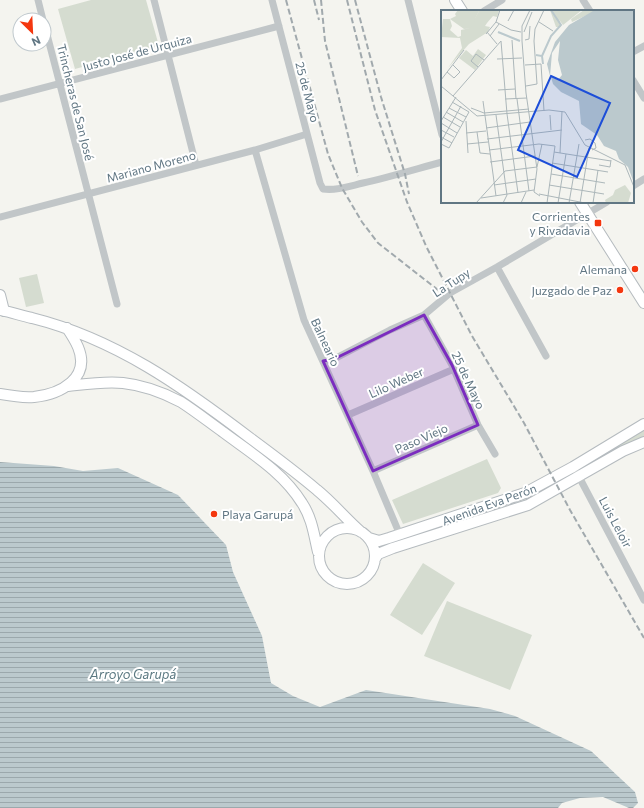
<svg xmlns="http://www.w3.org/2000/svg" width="644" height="808" viewBox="0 0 644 808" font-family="Commissioner,sans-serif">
	<defs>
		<pattern id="water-rules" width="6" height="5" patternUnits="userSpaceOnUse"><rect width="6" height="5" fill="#bbc9cd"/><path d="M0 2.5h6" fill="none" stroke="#9ba8ac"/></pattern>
	</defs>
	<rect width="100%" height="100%" fill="#f4f4ef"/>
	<path fill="#d5dcd0" d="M 91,0 L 146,0 L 159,46 L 75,69 L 58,9 Z
		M 37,274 L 44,303 L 26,307 L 19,278 Z
		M 644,428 L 644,441 L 592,465 L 590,463 L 590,461 Z
		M 487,459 L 501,488 L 498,493 L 403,524 L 392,500 Z
		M 423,563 L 455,583 L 422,635 L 390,615 Z
		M 447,601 L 532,635 L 510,690 L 424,656 Z"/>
	<path fill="url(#water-rules)" d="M 0,462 L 54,466 L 83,471 L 118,468 L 178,495 L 226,545 L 233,572 L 262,636 L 271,683 L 293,696 L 320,707 L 366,690 L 490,709 L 515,716 L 591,751 L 635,792 L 638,803 L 633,808 L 629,808 L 603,797 L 580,798 L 562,803 L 558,808 L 0,808 Z"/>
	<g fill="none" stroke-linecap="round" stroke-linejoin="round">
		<defs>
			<path id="secondary" d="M 455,0 L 462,11
				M 580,202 L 644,303
				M 0,295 L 4,311
				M 0,310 C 11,312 22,316 32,318 C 116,339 183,387 250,438 C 273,455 296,472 317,490 C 333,503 346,519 361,532
				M 68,386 C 86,384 105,381 123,383 C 142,385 164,393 181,402 C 195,411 209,422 223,432 C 251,453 283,472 302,503 C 312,518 314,535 318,552
				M 0,394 C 11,396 22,398 34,397 C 61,394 91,378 78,347 C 75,340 71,334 67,328
				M319 556a28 28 0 1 1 56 0a28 28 0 1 1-56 0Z
				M 369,538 L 379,541 L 389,538 L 525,493 L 573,467 L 644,424
				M 375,559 L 378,554 L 393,548 L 528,505 L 623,451 L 644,442"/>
		</defs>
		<use href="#secondary" stroke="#b5bbbf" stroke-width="12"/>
		<path stroke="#c1c6c8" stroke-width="7" d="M 38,0 L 43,20
			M 154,0 L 196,165
			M 272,0 L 320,183 L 323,189 C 336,191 350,186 363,183 C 390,177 416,169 442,162
			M 408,0 L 442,135
			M 583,0 L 590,11
			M 484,11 L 502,0
			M 44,23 L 117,304
			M 633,52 L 644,46
			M 633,80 L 644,98
			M 0,99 L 279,26
			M 255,150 L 304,320 L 373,471 L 400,535
			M 633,186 L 644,179
			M 0,217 L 255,150 L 307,134
			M 497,267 L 546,356
			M 424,315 L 452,365 L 478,425 L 495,454
			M 323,361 L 334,359 L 390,330 L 424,315 L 450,293 L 497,267 L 607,202
			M 348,415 L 454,369
			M 373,471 L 478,425
			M 577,473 L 644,600"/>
		<use href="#secondary" stroke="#fff" stroke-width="10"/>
		<path stroke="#a1a9ad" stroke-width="2" stroke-dasharray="6 3" stroke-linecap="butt" d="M 286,0 L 328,154 L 342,188 L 362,222 L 378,243 L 438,290
			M 314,0 L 319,20
			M 321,0 L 325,41 L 358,176
			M 347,0 L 375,110 L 407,202 L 426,246 L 472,336 L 524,423 L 570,510 L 644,638
			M 355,0 L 381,97 L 405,174 L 409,194"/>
	</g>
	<path fill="#7b2cbf" fill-opacity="0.2" stroke="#7b2cbf" stroke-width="3" stroke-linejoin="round" d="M 424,315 L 452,365 L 478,425 L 373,471 L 323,361 L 334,359 Z"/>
	<g fill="#f4370f" stroke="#fff" stroke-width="1.5">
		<rect x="594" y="219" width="8" height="8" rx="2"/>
		<circle cx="635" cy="269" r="4"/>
		<circle cx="620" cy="290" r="4"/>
		<circle cx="214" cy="514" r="4"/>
	</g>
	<g text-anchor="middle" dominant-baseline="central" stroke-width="4" stroke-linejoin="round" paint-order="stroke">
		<g font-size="12" fill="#607683" stroke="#fff">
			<text transform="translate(137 52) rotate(-15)">Justo José de Urquiza</text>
			<text transform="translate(308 92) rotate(75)">25 de Mayo</text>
			<text transform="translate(76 102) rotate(76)">Trincheras de San José</text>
			<text transform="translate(151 166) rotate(-15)">Mariano Moreno</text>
			<text transform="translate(451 282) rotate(-33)">La Tupy</text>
			<text transform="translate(326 342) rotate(65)">Balneario</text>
			<text transform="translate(469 380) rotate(65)">25 de Mayo</text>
			<text transform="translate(396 382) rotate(-24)">Lilo Weber</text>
			<text transform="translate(421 438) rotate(-24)">Paso Viejo</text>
			<text transform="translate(489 504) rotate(-20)">Avenida Eva Perón</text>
			<text transform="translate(616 522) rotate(62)">Luis Leloir</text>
		</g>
		<g font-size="12" fill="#607683" stroke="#fff" text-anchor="end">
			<text x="590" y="216">Corrientes<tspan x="590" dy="14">y Rivadavia</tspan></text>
			<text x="627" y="269">Alemana</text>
			<text x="612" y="290">Juzgado de Paz</text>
			<text x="222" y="514" text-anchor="start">Playa Garupá</text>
		</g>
		<g font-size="13" font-style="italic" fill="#5b7982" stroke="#fff">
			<text x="133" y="674">Arroyo Garupá</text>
		</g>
	</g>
	<g transform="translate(441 10)">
		<rect width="193" height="193" fill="#f4f4ef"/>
		<path d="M 17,0 L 38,1 L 34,9 L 39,18 L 23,19 L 9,9 L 15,6 L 14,4 ZM 116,0 L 141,0 L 122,15 L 116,7 Z" fill="#d5dcd0"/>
		<path d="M 20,0 L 58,1 L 56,7 L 52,6 L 46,13 L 44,16 L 49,17 L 47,22 L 28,34 L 7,58 L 21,38 L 19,28 L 0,27 L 2,9 L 9,9 L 11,16 L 9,20 L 17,27 L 20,26 L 20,20 L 29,18 L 33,15 L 38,18 L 33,10 L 38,1 L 31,5 L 26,1 ZM 109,0 L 116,0 L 120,17 L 115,17 ZM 143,0 L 157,0 L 131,12 L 130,9 ZM 184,175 L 190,183 L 187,193 L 165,193 L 164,190 L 172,185 L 174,180 Z" fill="#d5dcd0"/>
		<path d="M 37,39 L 45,45 L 34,60 L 18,48 L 25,40 L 32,46 Z" fill="#d5dcd0"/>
		<path d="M 193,0 L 193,173 L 187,157 L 178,149 L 175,141 L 163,136 L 156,125 L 140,114 L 138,91 L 120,82 L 112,74 L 110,67 L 117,70 L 121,65 L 117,50 L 119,31 L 111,43 L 109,66 L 106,54 L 114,32 L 128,15 L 152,1 Z" fill="#bbc9cd"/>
		<path fill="none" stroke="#bbc9cd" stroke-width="2" d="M 57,22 L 79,31M 95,45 L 101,46 L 102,54M 101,46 L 110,26 L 120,15 L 110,0"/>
		<path fill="none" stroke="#acb7ba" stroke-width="1" d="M 89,0 L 81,16 L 81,31 L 85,83 L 96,159 L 93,182 L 99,186M 67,11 L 73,0M 55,12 L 70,20 L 80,22M 98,12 L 112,21M 46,22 L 56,34M 83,22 L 91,2M 45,24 L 55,12 L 59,0M 49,26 L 58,14M 71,30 L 75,89M 84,30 L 88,29 L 89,16M 56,49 L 81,48M 84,55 L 100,54 L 103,101M 37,57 L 30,51 L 35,44 L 43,50M 6,62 L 13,68 L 19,62 L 12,55M 0,70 L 23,40M 0,76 L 36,106 L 108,100 L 124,102M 85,76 L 96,74 L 93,31 L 94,19 L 103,0M 57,80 L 74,79M 12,86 L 60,31 L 66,104 L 77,183M 64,89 L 86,88M 76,89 L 88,181M 42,91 L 55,186M 8,98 L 25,107M 30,98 L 43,103 L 88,99M 5,102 L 22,112M 124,102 L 144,135 L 184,155 L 193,177M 55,105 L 66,185 L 62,193M 109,105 L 110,120M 2,107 L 19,117M 0,111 L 15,87M 25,111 L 27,143M 0,113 L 16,123M 45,118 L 89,112M 0,120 L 13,127M 36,122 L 39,143 L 49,144M 25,123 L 45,121M 0,127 L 11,133M 46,129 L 121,120M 144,130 L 149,129 L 154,133 L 155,138 L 151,140M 0,132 L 20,96M 0,134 L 8,138 L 28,102 L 11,92M 26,134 L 47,132M 48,140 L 98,134 L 114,136 L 106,193M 113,142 L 170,151M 119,143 L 121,101M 49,152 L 94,146M 111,153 L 167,162M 158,155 L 169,157 L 170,150M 96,157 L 101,134M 110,164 L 164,173M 53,175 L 95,169M 108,175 L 163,184M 98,184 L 144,193M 40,188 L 93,180M 35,193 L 64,161 L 96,157M 80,193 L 85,182M 117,193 L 125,144M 128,193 L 138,134M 139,193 L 148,138M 152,193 L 157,160"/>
		<path fill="#1d4ed8" fill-opacity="0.15" stroke="#1d4ed8" stroke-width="2" d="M 110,66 L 169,93 L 136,167 L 77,140 Z"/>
		<rect width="193" height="193" fill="none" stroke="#607683" stroke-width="2"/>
	</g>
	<g transform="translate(32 32) rotate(156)"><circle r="19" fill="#ffffff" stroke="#bfc8cd"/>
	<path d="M0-3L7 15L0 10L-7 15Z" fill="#f4370f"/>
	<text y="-6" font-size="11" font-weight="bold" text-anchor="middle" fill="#607683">N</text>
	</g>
</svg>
